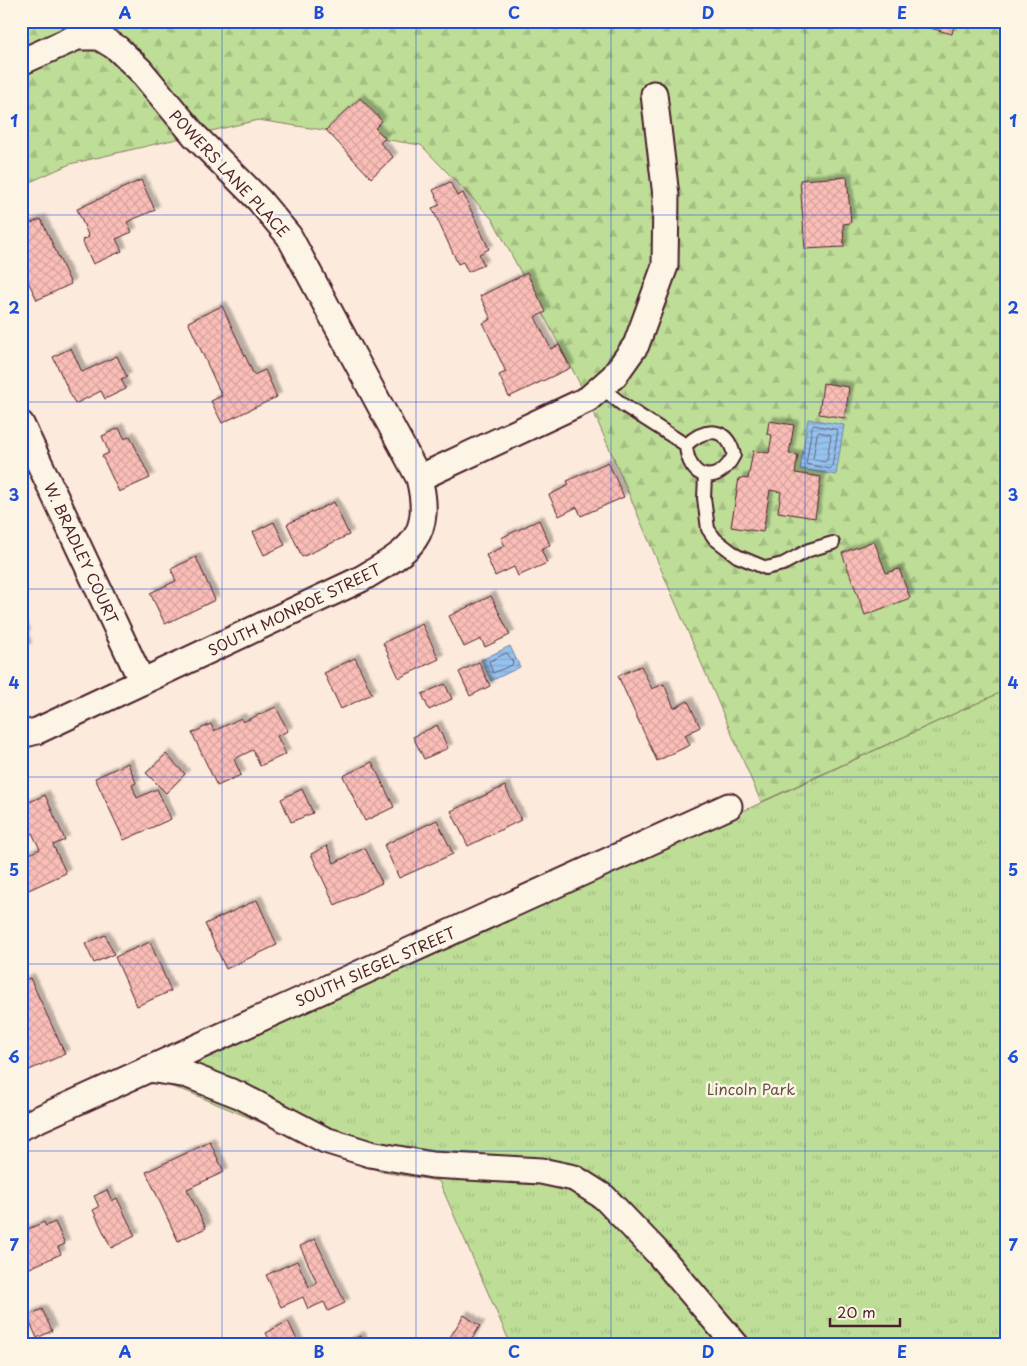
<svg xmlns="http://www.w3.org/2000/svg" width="1027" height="1366" viewBox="0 0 1027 1366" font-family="'Playpen Sans',sans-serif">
	<defs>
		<pattern id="forest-firs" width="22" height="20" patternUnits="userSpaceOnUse" patternTransform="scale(1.25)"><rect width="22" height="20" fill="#bede97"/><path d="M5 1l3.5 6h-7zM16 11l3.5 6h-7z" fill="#a5be82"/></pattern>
		<pattern id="park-tufts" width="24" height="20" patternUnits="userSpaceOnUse" patternTransform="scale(1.25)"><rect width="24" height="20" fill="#bede97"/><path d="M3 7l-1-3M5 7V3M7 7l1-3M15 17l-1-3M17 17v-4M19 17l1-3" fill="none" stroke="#a5be82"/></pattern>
		<pattern id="water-rules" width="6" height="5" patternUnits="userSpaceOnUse" patternTransform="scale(1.25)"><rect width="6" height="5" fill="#94c3ef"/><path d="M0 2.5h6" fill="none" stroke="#81a7cd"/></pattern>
		<pattern id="building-cross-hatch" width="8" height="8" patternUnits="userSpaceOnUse" patternTransform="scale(1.25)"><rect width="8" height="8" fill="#fabeb7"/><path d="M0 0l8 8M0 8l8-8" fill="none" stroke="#d8a39e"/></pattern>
		<filter id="shadow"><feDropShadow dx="4.5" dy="-4.5" stdDeviation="1" flood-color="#0004"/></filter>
	</defs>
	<rect width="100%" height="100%" fill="#fceadc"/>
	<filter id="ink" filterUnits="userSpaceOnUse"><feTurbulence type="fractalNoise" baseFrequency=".02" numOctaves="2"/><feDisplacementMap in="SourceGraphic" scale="10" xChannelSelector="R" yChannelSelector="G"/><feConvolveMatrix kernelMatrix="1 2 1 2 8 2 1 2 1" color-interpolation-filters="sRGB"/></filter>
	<g filter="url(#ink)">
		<path fill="url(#forest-firs)" stroke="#847e61" d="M 21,21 L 1006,21 L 1006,690 L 761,802 L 588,399 L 493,220 L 421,145 L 258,120 L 70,164 L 21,186 Z"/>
		<path fill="url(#park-tufts)" stroke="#847e61" d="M 1006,690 L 1006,1345 L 511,1345 L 439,1181 L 382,1172 L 326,1150 L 186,1091 L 155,1082 Z"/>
		<path fill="url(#water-rules)" stroke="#7681a1" d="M 808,419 L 844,425 L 836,475 L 800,469 Z
			M 510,646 L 520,667 L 491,681 L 481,660 Z"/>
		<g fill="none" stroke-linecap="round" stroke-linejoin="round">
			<path stroke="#686179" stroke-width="1" d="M 814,425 L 838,430 L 832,467 L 830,469 L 806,464 L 812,427 Z
				M 819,432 L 829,434 L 831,435 L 827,460 L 825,462 L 815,460 L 813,459 L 817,434 Z
				M 507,653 L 513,662 L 512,665 L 493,673 L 489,662 Z"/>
		</g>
		<path fill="url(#building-cross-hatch)" stroke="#4a1f2b" filter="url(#shadow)" d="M 916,21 L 955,21 L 952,34 L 916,24 Z
			M 360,98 L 382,121 L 375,128 L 385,138 L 380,143 L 393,157 L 371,178 L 326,130 Z
			M 847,177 L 851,223 L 843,224 L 844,247 L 805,249 L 800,180 Z
			M 141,180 L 155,210 L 127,222 L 132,232 L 116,239 L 122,251 L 93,264 L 82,240 L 89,237 L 77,209 Z
			M 450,182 L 457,196 L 463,193 L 489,249 L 479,254 L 484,265 L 468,272 L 463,262 L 458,264 L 432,208 L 440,205 L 433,190 Z
			M 41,219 L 71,284 L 37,300 L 25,275 L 21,277 L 21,227 Z
			M 527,273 L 546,312 L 535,317 L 551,349 L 559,345 L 570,368 L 509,397 L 499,375 L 506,372 L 483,323 L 491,319 L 480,296 Z
			M 222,306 L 254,375 L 265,370 L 277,397 L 222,423 L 211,401 L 222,396 L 188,322 Z
			M 71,348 L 82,372 L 117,356 L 127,377 L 121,379 L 126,389 L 105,399 L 101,391 L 75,404 L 53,357 Z
			M 823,383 L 849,387 L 845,418 L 819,414 Z
			M 769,421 L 794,425 L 789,454 L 798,455 L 795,473 L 821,477 L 815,518 L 778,512 L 781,492 L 770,490 L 763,532 L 731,527 L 739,478 L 748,479 L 753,451 L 769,453 L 772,435 L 767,434 Z
			M 119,428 L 125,439 L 130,436 L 150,478 L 119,492 L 102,456 L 109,453 L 102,436 Z
			M 608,462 L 624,497 L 581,516 L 577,507 L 559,516 L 549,495 L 569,485 L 567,481 Z
			M 334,502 L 349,535 L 302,557 L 287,524 Z
			M 539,520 L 550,545 L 541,549 L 547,563 L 518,576 L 514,567 L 495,576 L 486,555 L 505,546 L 501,538 Z
			M 274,522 L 285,545 L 264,555 L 253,532 Z
			M 874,541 L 886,573 L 899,569 L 910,598 L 865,615 L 842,553 Z
			M 196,557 L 215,600 L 165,624 L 150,593 L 176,581 L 171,569 Z
			M 491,596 L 510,635 L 485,647 L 481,639 L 464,647 L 449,616 Z
			M 21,623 L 26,634 L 23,636 L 27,647 L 21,650 Z
			M 422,624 L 439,659 L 399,678 L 383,643 Z
			M 355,658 L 372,694 L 341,709 L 324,673 Z
			M 479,662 L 490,686 L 470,696 L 459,672 Z
			M 641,666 L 652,689 L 664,684 L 674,708 L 688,701 L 700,727 L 685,735 L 690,745 L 657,761 L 618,676 Z
			M 445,684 L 452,699 L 429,710 L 422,694 Z
			M 276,707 L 288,731 L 277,736 L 286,754 L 260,766 L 253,750 L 234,759 L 241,775 L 217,786 L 192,733 L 211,724 L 214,731 L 241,718 L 243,722 Z
			M 437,725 L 448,748 L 424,759 L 413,737 Z
			M 166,754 L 185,774 L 166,793 L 146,773 Z
			M 372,762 L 394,807 L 365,821 L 343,776 Z
			M 128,763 L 136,783 L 132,785 L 137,798 L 157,789 L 171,819 L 124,840 L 95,778 Z
			M 505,786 L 521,820 L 468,846 L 451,811 Z
			M 302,789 L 313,813 L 291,822 L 281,799 Z
			M 45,795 L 65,840 L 53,845 L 66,873 L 22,893 L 21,858 L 40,849 L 32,833 L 21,838 L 21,806 Z
			M 437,820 L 453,854 L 399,878 L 384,845 Z
			M 327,846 L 334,863 L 365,848 L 382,883 L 335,905 L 311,854 Z
			M 257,900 L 277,945 L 226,969 L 205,924 Z
			M 105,935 L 114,954 L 94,963 L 85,944 Z
			M 150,942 L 171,991 L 137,1006 L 115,957 Z
			M 30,978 L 65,1054 L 25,1072 L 21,1063 L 21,982 Z
			M 210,1142 L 224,1172 L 187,1189 L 206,1228 L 178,1241 L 146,1172 Z
			M 107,1190 L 112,1201 L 117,1198 L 135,1236 L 111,1248 L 93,1210 L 99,1207 L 94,1196 Z
			M 44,1222 L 46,1226 L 55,1222 L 65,1244 L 58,1247 L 61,1254 L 21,1272 L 21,1232 Z
			M 315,1239 L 345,1303 L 328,1311 L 324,1302 L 308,1309 L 303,1297 L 281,1307 L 266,1275 L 297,1261 L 309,1287 L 317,1283 L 300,1246 Z
			M 42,1309 L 52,1331 L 37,1338 L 27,1316 Z
			M 464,1315 L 480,1326 L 469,1343 L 473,1345 L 445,1345 Z
			M 288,1321 L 299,1344 L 272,1345 L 266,1333 Z
			M 360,1336 L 364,1345 L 342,1345 Z"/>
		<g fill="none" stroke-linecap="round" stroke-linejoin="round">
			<defs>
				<path id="service" d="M 601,387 L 623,405 L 686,445 C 705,427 727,426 734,455 C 718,487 688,480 686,445
					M 705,476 L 704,498 L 708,529 L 715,539 L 737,556 L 766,568 L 783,564 L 809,550 L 833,543"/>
				<path id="minor" d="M 21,62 L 77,37 L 99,37 L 117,48 L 140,70 L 195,136 L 259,200 L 289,236 L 419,478 C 434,539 408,551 361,579 L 37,731 L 21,735
					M 21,424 L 142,682
					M 419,478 L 588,399 L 614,376 L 636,345 L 665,266 L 666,196 L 654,94
					M 148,1069 L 188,1075 L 239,1095 L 325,1140 L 370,1154 L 432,1165 L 541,1171 L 574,1178 L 604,1197 L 657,1252 L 736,1345
					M 21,1127 L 729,806"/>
			</defs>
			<use href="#service" stroke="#4a1f2b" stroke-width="16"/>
			<use href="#minor" stroke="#4a1f2b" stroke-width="29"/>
			<use href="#service" stroke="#fcf5e5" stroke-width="12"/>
			<use href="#minor" stroke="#fcf5e5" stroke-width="25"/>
		</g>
	</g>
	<path fill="none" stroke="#1d4ed8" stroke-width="1" stroke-opacity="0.55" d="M 222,21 L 222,1345M 416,21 L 416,1345M 611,21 L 611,1345M 805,21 L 805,1345M 21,215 L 1006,215M 21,402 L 1006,402M 21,589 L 1006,589M 21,777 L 1006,777M 21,964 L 1006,964M 21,1151 L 1006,1151"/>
	<g text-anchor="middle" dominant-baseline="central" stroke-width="5" stroke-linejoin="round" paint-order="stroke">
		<g font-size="15" fill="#4a1f2b" stroke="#fcf5e5">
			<text transform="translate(230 173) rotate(47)">POWERS LANE PLACE</text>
			<text transform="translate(82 553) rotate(65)">W. BRADLEY COURT</text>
			<text transform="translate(294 609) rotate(-26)">SOUTH MONROE STREET</text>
			<text transform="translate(375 966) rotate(-24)">SOUTH SIEGEL STREET</text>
		</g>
		<g font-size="15" fill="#674f46" stroke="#fcf5e5">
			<text x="751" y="1088">Lincoln Park</text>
		</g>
	</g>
	<rect width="1027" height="1366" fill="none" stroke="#fcf5e5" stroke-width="55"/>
	<path d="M830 1318v8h70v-8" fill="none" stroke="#4a1f2b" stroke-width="2.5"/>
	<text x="837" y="1318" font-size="15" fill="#4a1f2b" stroke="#fcf5e5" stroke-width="4" paint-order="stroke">20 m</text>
	<rect x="28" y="28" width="972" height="1310" fill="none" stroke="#1d4ed8" stroke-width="2"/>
	<g font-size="16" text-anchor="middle" font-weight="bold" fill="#1d4ed8">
		<text x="125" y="19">A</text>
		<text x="319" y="19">B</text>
		<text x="514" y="19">C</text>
		<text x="708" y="19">D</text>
		<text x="902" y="19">E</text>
		<text x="14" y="127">1</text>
		<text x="1013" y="127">1</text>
		<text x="14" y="314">2</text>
		<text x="1013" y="314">2</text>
		<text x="14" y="501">3</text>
		<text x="1013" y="501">3</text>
		<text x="14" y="689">4</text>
		<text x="1013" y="689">4</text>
		<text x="14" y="876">5</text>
		<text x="1013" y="876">5</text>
		<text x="14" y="1063">6</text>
		<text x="1013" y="1063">6</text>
		<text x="14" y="1251">7</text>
		<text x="1013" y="1251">7</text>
		<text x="125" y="1358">A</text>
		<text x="319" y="1358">B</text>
		<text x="514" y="1358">C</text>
		<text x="708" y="1358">D</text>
		<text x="902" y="1358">E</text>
	</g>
</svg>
